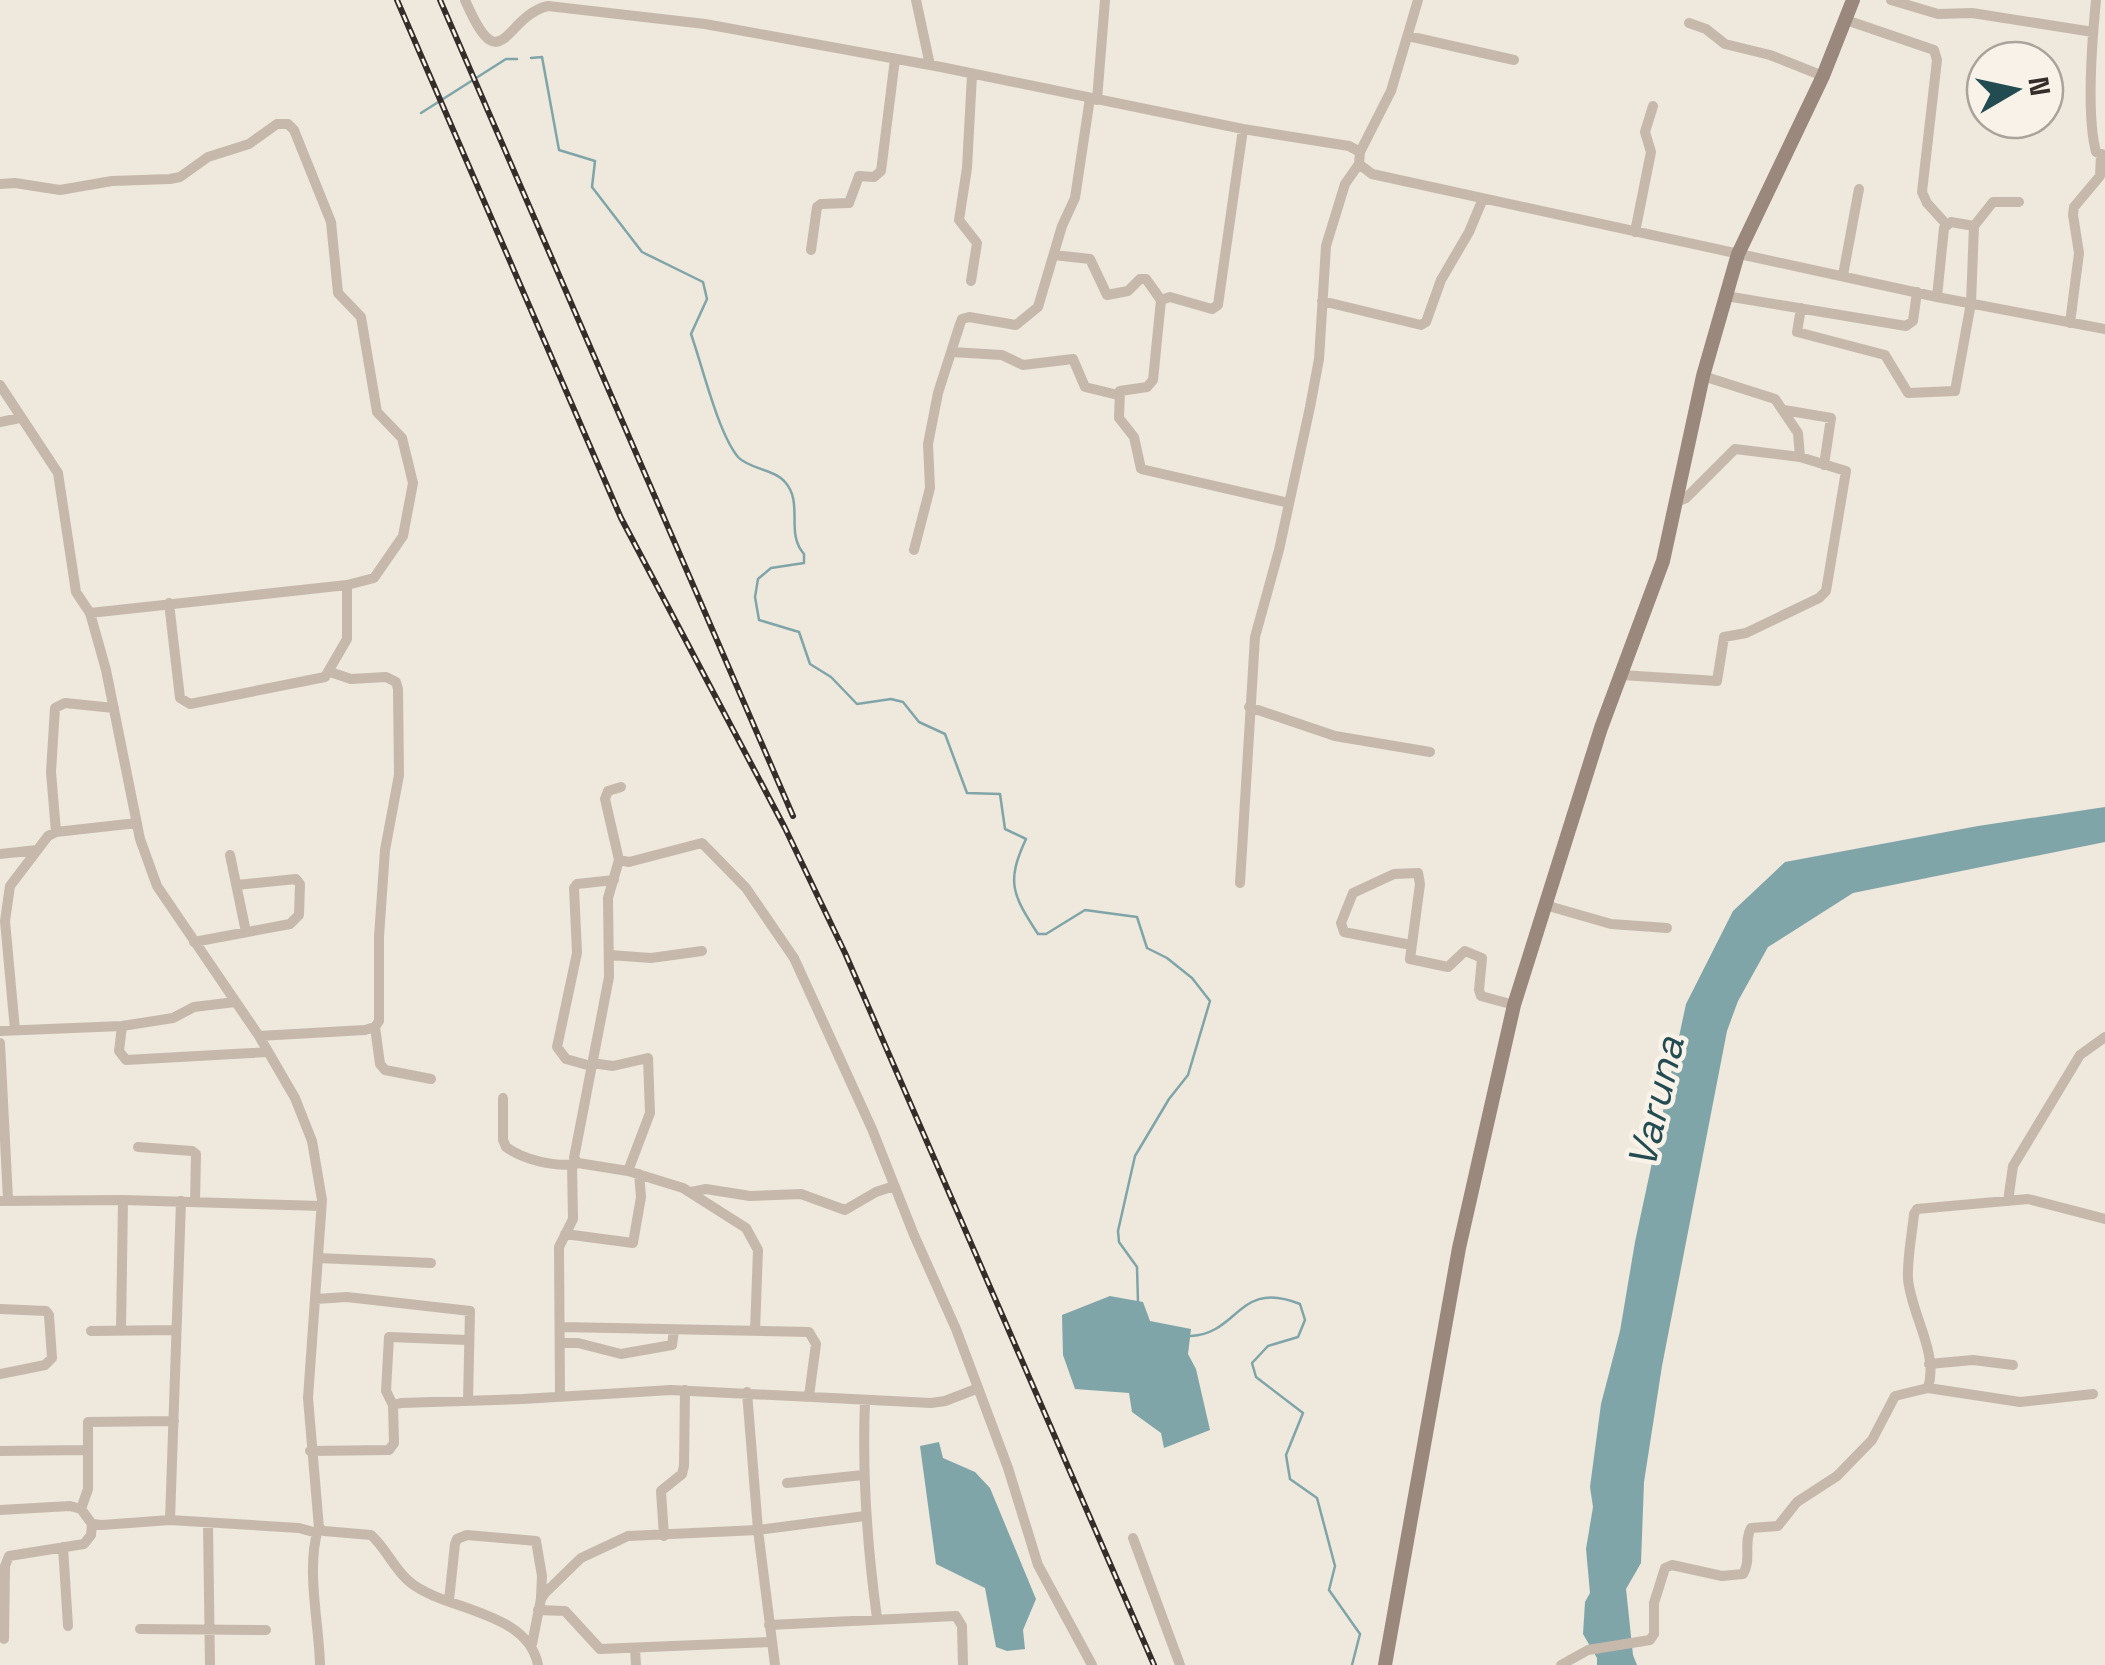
<svg xmlns="http://www.w3.org/2000/svg" width="2105" height="1665" viewBox="0 0 2105 1665" font-family="'Space Grotesk',sans-serif">
	<rect width="100%" height="100%" fill="#efe8dd"/>
	<path fill="#7fa5a9" d="M 2105,807 L 2105,842 L 1853,893 L 1768,947 L 1738,1001 L 1727,1031 L 1662,1366 L 1644,1482 L 1641,1563 L 1626,1589 L 1633,1655 L 1637,1665 L 1597,1665 L 1597,1658 L 1583,1634 L 1585,1602 L 1590,1593 L 1586,1549 L 1593,1507 L 1590,1487 L 1601,1404 L 1620,1331 L 1635,1242 L 1686,1004 L 1733,911 L 1785,862 L 1978,826 Z
		M 1110,1296 L 1143,1302 L 1150,1321 L 1191,1329 L 1188,1354 L 1196,1369 L 1210,1430 L 1164,1448 L 1161,1433 L 1132,1412 L 1129,1393 L 1075,1389 L 1063,1355 L 1062,1315 Z
		M 939,1442 L 943,1458 L 975,1472 L 990,1488 L 1036,1599 L 1023,1630 L 1025,1649 L 1007,1651 L 996,1647 L 985,1588 L 936,1564 L 920,1446 Z"/>
	<g fill="none" stroke-linecap="round" stroke-linejoin="round">
		<path stroke="#7fa5a9" stroke-width="2.5" d="M 531,58 L 542,57 L 559,150 L 595,161 L 592,187 L 642,252 L 703,282 L 707,299 L 691,334 C 702,365 718,433 738,457 C 749,469 774,469 785,482 C 804,503 785,533 804,554 L 804,563 L 771,568 L 758,579 L 755,597 L 759,620 L 799,632 L 810,664 L 831,677 L 857,704 L 891,699 L 903,702 L 919,722 L 945,734 L 967,793 L 1000,794 L 1005,829 L 1026,839 C 1006,882 1012,894 1038,934 L 1046,934 L 1085,910 L 1137,917 L 1147,948 L 1167,958 L 1192,978 L 1210,1001 L 1188,1075 L 1169,1099 L 1135,1156 L 1118,1231 L 1119,1242 L 1137,1267 L 1138,1302
			M 421,113 L 506,59 L 517,59
			M 1191,1336 C 1240,1333 1238,1279 1300,1304 L 1305,1320 L 1298,1337 L 1268,1346 L 1252,1363 L 1256,1377 L 1303,1413 L 1286,1455 L 1290,1479 L 1317,1498 L 1335,1566 L 1329,1590 L 1360,1634 L 1352,1665"/>
		<path stroke="#c6b9ab" stroke-width="10" d="M 465,0 C 502,85 504,16 548,6 L 705,24 L 941,67 L 1243,129 L 1349,146 L 1360,152 L 1359,164 L 1372,174 L 1937,297 L 2105,329
			M 916,0 L 930,65
			M 1891,0 L 1938,14 L 1972,13 L 2093,32
			M 2096,0 C 2092,41 2086,114 2096,152 L 2104,155
			M 1846,20 L 1934,50 L 1937,60 L 1922,192 L 1927,203 L 1946,224
			M 1689,23 L 1706,29 L 1725,44 L 1770,55 L 1823,76
			M 1408,36 L 1514,60
			M 1097,100 L 1105,0
			M 1243,129 L 1218,305 L 1212,309 L 1170,297 L 1161,300 L 1153,380 L 1147,387 L 1120,391 L 1119,418 L 1134,437 L 1141,469 L 1289,503
			M 1360,152 L 1391,91 L 1418,0
			M 0,184 L 15,183 L 60,190 L 112,181 L 170,179 L 180,177 L 208,157 L 249,144 L 277,124 L 288,124 L 294,130 L 331,222 L 338,293 L 361,317 L 377,412 L 402,438 L 413,483 L 403,536 L 374,578 L 347,585 L 90,613
			M 1635,232 L 1651,152 L 1645,132 L 1653,106
			M 811,250 L 817,207 L 821,204 L 849,203 L 859,176 L 874,177 L 881,171 L 895,59
			M 1054,255 L 1090,259 L 1107,295 L 1128,291 L 1140,279 L 1146,279 L 1161,300
			M 1843,275 L 1859,189
			M 971,281 L 977,243 L 959,220 L 967,168 L 972,75
			M 1726,296 L 1906,326 L 1913,321 L 1917,292
			M 1937,297 L 1944,228 L 1951,222 L 1974,226
			M 1322,301 L 1421,325 L 1426,322 L 1441,280 L 1469,232 L 1482,201
			M 1801,308 L 1797,332 L 1885,355 L 1908,393 L 1955,391 L 1971,303 L 1974,226 L 1993,202 L 2019,202
			M 2070,323 L 2079,253 L 2073,215 L 2074,207 L 2100,176 L 2101,155
			M 952,352 L 1002,355 L 1023,365 L 1073,359 L 1085,387 L 1118,395
			M 0,385 L 58,473 L 76,592 L 90,613 L 106,670 L 140,839 L 157,886 L 259,1036 L 295,1098 L 312,1141 L 322,1200 L 308,1398 L 319,1528 L 324,1531 L 371,1535 C 387,1549 394,1570 411,1583 C 447,1611 528,1611 538,1665
			M 1784,410 L 1831,418 L 1824,465
			M 0,422 L 20,418
			M 1676,502 L 1686,498 L 1735,449 L 1800,457
			M 914,550 L 930,488 L 928,444 L 938,393 L 960,324 L 962,319 L 969,317 L 1016,325 L 1038,307 L 1062,226 L 1075,198 L 1090,98
			M 169,603 L 180,698 L 190,704 L 325,677 L 347,639 L 347,585
			M 1621,675 L 1717,681 L 1724,637 L 1746,633 L 1819,598 L 1826,591 L 1846,471 L 1800,457 L 1798,433 L 1775,399 L 1703,376
			M 1249,707 L 1335,736 L 1430,752
			M 621,787 L 608,791 L 605,799 L 619,860 L 629,862 L 702,843 L 746,888 L 794,958 L 872,1129 L 914,1235 L 956,1329 L 1008,1468 L 1038,1565 L 1092,1665
			M 56,832 L 51,772 L 55,708 L 65,703 L 114,708
			M 0,854 L 37,850
			M 230,855 L 246,932
			M 619,860 L 608,898 L 609,977 L 574,1158 L 578,1163 L 628,1171 L 683,1188 L 746,1228 L 758,1250 L 755,1331
			M 1240,883 L 1255,637 L 1279,550 L 1310,407 L 1319,359 L 1326,246 L 1345,184 L 1359,164
			M 1545,905 L 1611,924 L 1667,928
			M 194,942 L 290,924 L 299,915 L 300,884 L 296,879 L 237,885
			M 1411,945 L 1344,932 L 1341,923 L 1353,893 L 1394,874 L 1418,873 L 1420,884 L 1410,959 L 1448,967 L 1465,951 L 1482,958 L 1479,990 L 1481,996 L 1514,1005
			M 610,955 L 651,958 L 702,951
			M 122,1026 L 119,1051 L 126,1060 L 268,1052
			M 375,1027 L 380,1064 L 385,1070 L 431,1079
			M 15,1030 L 5,921 L 10,886 L 48,836 L 56,832 L 137,823
			M 0,1031 L 122,1026 L 173,1018 L 194,1007 L 235,1002
			M 259,1036 L 365,1030 L 375,1027 L 379,1021 L 379,937 L 385,850 L 399,775 L 398,689 L 396,682 L 386,677 L 351,679 L 330,672
			M 0,1043 L 8,1199
			M 592,1063 L 613,1066 L 648,1058 L 650,1113 L 628,1171
			M 591,1066 L 566,1059 L 557,1047 L 577,953 L 574,888 L 577,884 L 614,880
			M 503,1098 L 503,1140 L 506,1147 C 524,1160 554,1167 576,1164
			M 138,1147 L 192,1151 L 196,1154 L 195,1202
			M 691,1192 L 706,1189 L 750,1196 L 801,1194 L 845,1210 L 876,1192 L 894,1186
			M 0,1201 L 123,1200 L 321,1206
			M 2008,1201 L 2013,1166 L 2080,1055 L 2105,1037
			M 565,1234 L 633,1243 L 641,1197 L 639,1174
			M 318,1258 L 431,1263
			M 316,1299 L 347,1297 L 470,1311 L 468,1401
			M 0,1309 L 46,1311 L 49,1315 L 52,1358 L 45,1365 L 0,1374
			M 561,1327 L 809,1332 L 816,1344 L 809,1396
			M 91,1331 L 176,1330
			M 121,1331 L 123,1200
			M 561,1343 L 578,1343 L 621,1354 L 672,1345 L 674,1330
			M 1929,1364 L 1973,1360 L 2013,1365
			M 1928,1388 L 2020,1402 L 2093,1394
			M 747,1392 L 758,1530 L 775,1665
			M 560,1397 L 559,1247 L 573,1219 L 572,1165
			M 865,1401 C 862,1475 867,1545 877,1618
			M 393,1405 L 386,1391 L 389,1337 L 467,1340
			M 0,1451 L 87,1450
			M 310,1451 L 389,1450 L 394,1443 L 393,1405 L 401,1403 L 523,1399 L 671,1390 L 931,1403 L 945,1401 L 976,1389
			M 787,1483 L 863,1475
			M 81,1509 L 88,1489 L 88,1422 L 174,1421
			M 0,1510 L 70,1506 L 81,1509 L 92,1524 L 102,1525 L 170,1520 L 299,1528 L 317,1533
			M 170,1520 L 181,1201
			M 208,1524 L 210,1665
			M 318,1529 C 306,1571 319,1622 320,1665
			M 664,1536 L 661,1491 L 682,1474 L 684,1466 L 685,1390
			M 1133,1538 L 1180,1665
			M 63,1547 L 68,1626
			M 449,1600 L 455,1544 L 457,1539 L 467,1535 L 536,1541 L 542,1576 L 541,1597
			M 538,1610 L 565,1611 L 600,1649 L 771,1642
			M 769,1625 L 956,1616 L 962,1626 L 963,1665
			M 140,1629 L 266,1630
			M 4,1639 L 5,1566 L 9,1556 L 84,1544 L 91,1535 L 92,1524
			M 532,1644 L 541,1599 L 545,1593 L 581,1558 L 628,1536 L 758,1530 L 865,1516
			M 635,1648 L 636,1665
			M 1561,1665 L 1588,1650 L 1650,1640 L 1654,1634 L 1654,1603 L 1665,1568 L 1672,1565 L 1722,1576 L 1743,1574 C 1752,1560 1743,1542 1751,1528 L 1778,1526 L 1797,1502 L 1837,1476 L 1872,1440 L 1895,1396 L 1928,1388 C 1939,1353 1911,1314 1908,1279 C 1907,1258 1912,1235 1914,1214 L 1917,1209 L 2028,1199 L 2105,1219"/>
		<path stroke="#9a887c" stroke-width="14" d="M 1385,1665 L 1459,1248 L 1514,1005 L 1601,728 L 1663,561 L 1703,376 L 1738,254 L 1823,76 L 1853,0"/>
		<defs>
			<path id="rail" d="M 397,0 L 621,518 L 785,828 L 845,953 L 1154,1665
				M 440,0 L 793,816"/>
		</defs>
		<use href="#rail" stroke="#352d29" stroke-width="6"/>
		<use href="#rail" stroke="#f8f2e9" stroke-width="2.5" stroke-dasharray="8" stroke-linecap="butt"/>
	</g>
	<g text-anchor="middle" dominant-baseline="central" stroke-width="9" stroke-linejoin="round" paint-order="stroke">
		<g font-size="40" font-style="italic" fill="#234c52" stroke="#f8f2e9">
			<text transform="translate(1656 1102) rotate(-77)">Varuna</text>
		</g>
	</g>
	<g transform="translate(2015 90) rotate(81)"><circle r="48" fill="#f8f2e9" stroke="#aaa39c" stroke-width="2.5"/>
	<path d="M0-8L18 38L0 25L-18 38Z" fill="#234c52"/>
	<text y="-15" font-size="28" font-weight="bold" text-anchor="middle" fill="#352d29">N</text>
	</g>
</svg>
